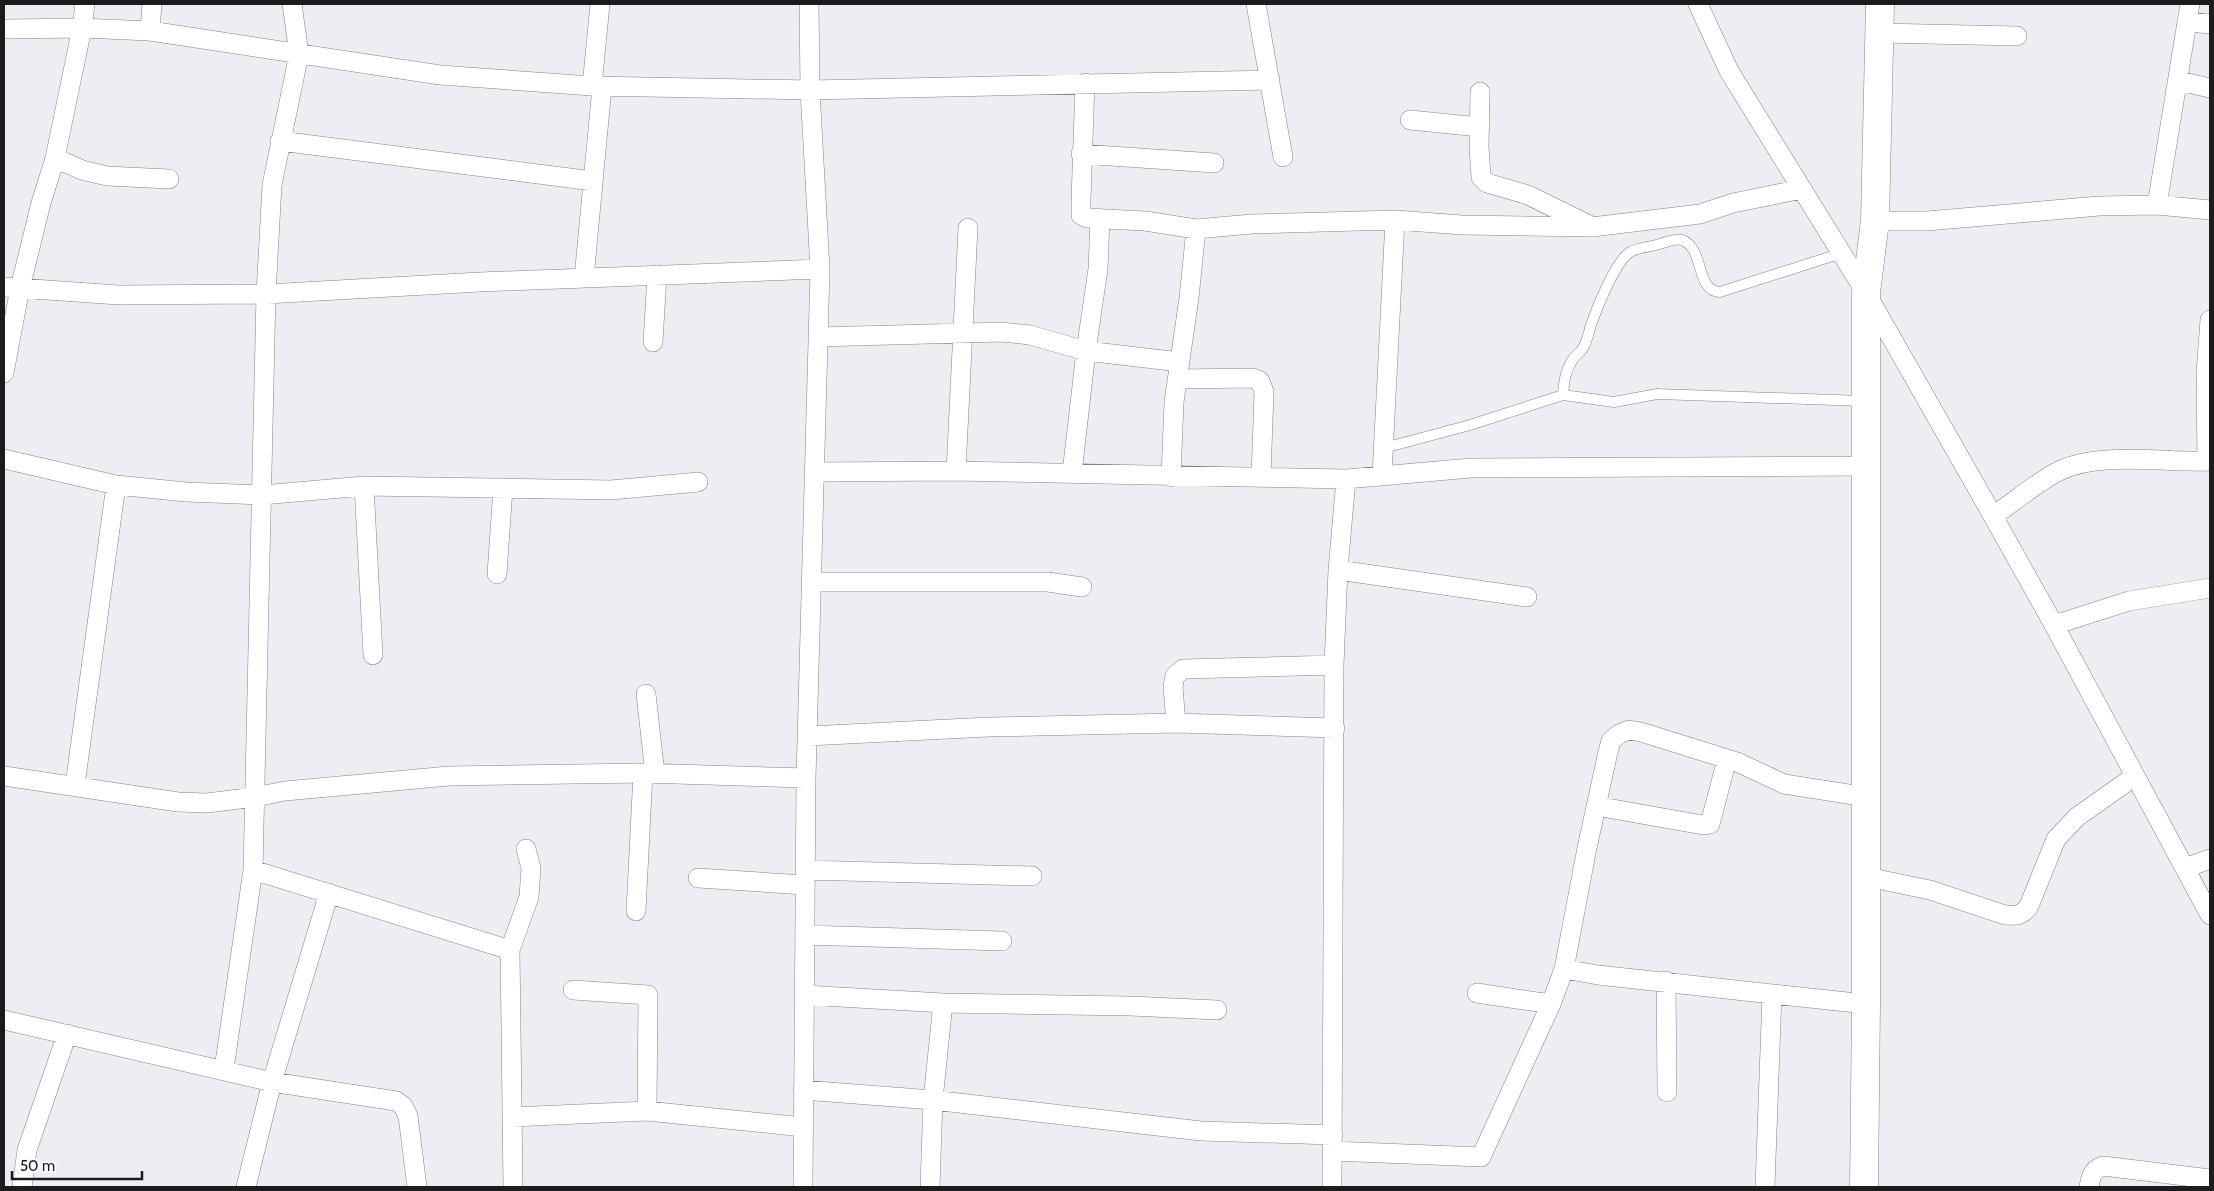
<svg xmlns="http://www.w3.org/2000/svg" width="2214" height="1191" viewBox="0 0 2214 1191" font-family="Cabin,sans-serif">
	<rect width="100%" height="100%" fill="#ededf4"/>
	<g fill="none" stroke-linecap="round" stroke-linejoin="round">
		<defs>
			<path id="lane" d="M 1563,395 L 1614,402 L 1657,394 L 1864,401
				M 1384,448 L 1470,425 L 1563,395 C 1564,382 1565,371 1573,359 C 1576,355 1581,352 1583,348 C 1588,340 1589,330 1592,322 C 1598,305 1616,261 1630,252 C 1637,248 1648,247 1656,245 C 1664,243 1674,238 1682,240 C 1705,248 1695,291 1720,292 L 1842,253"/>
			<path id="street" d="M 1256,4 L 1283,157
				M 1698,4 L 1729,71 L 1866,293 L 1993,516 L 2054,625 L 2210,915
				M 2188,22 L 2210,24
				M 4,29 L 82,28 L 150,31 L 440,75 L 592,86 L 810,90 L 1270,80
				M 150,31 L 152,4
				M 1880,33 L 2017,36
				M 2179,81 L 2210,88
				M 1085,83 L 1081,200 L 1081,215 L 1087,218 L 1145,221 L 1196,229 L 1252,224 L 1395,220 L 1462,225 L 1592,227 L 1700,214 L 1733,203 L 1802,189
				M 592,86 L 600,4
				M 1480,92 L 1479,147 L 1481,177 L 1487,183 L 1528,195 L 1589,225
				M 1410,120 L 1480,127
				M 280,141 L 593,181
				M 1081,154 L 1214,163
				M 55,158 L 82,170 L 107,176 L 169,179
				M 2157,205 L 2190,4
				M 1875,221 L 1927,221 L 2099,206 L 2157,205 L 2210,210
				M 584,278 L 602,87
				M 4,287 L 119,295 L 266,294 L 480,282 L 820,269
				M 818,337 L 1002,332 L 1030,335 L 1086,351 L 1180,362
				M 653,342 L 657,275
				M 4,373 L 20,288 L 41,203 L 55,158 L 82,28 L 85,4
				M 1178,379 L 1253,378 L 1260,381 L 1264,392 L 1261,478
				M 4,459 L 116,485 L 186,492 L 262,495 L 364,486 L 611,490 L 698,482
				M 2207,461 L 2206,373 L 2210,320
				M 956,471 L 968,228
				M 815,472 L 956,471 L 1346,479 L 1471,468 L 1866,466
				M 1072,473 L 1086,351 L 1098,269 L 1100,219
				M 1382,476 L 1395,220
				M 1171,477 L 1174,402 L 1189,298 L 1196,229
				M 364,486 L 373,655
				M 1993,516 C 2014,502 2037,482 2059,471 C 2100,451 2165,463 2210,461
				M 1338,570 L 1527,597
				M 497,574 L 503,488
				M 812,582 L 1048,582 L 1082,587
				M 2054,625 L 2129,601 L 2210,588
				M 646,694 L 655,774
				M 1176,723 L 1173,687 L 1175,676 L 1183,669 L 1334,665
				M 808,736 L 989,727 L 1176,723 L 1335,728
				M 4,776 L 178,802 L 207,803 L 255,797 L 285,791 L 449,776 L 643,773 L 806,778
				M 75,785 L 116,485
				M 1596,806 L 1703,825 L 1710,824 L 1727,759
				M 2185,868 L 2210,859
				M 253,870 L 510,950
				M 805,870 L 1032,876
				M 1867,877 L 1930,890 L 2005,915 C 2016,916 2022,916 2029,906 L 2056,839 L 2077,817 L 2135,776
				M 698,878 L 805,885
				M 636,911 L 643,773
				M 805,935 L 1002,941
				M 1564,969 L 1598,975 L 1772,994
				M 1666,981 L 1667,1092
				M 573,990 L 648,995 L 647,1111
				M 1477,993 L 1551,1004
				M 805,995 L 943,1003 L 1130,1006 L 1217,1010
				M 4,1020 L 272,1082 L 396,1101 L 403,1106 L 408,1116 L 417,1187
				M 224,1069 L 253,870 L 266,294 L 272,185 L 299,54 L 292,4
				M 803,1090 L 933,1100 L 1201,1131 L 1333,1135
				M 512,1117 L 647,1111 L 803,1127
				M 1332,1151 L 1481,1157 L 1551,1004 L 1564,969 L 1587,848 L 1608,752 L 1611,741 L 1619,734 L 1629,730 L 1641,732 L 1737,762 L 1784,784 L 1867,797
				M 22,1187 L 27,1150 L 67,1034
				M 246,1187 L 272,1082 L 329,893
				M 513,1187 L 510,950 L 529,897 L 531,868 L 526,849
				M 803,1187 L 806,778 L 820,269 L 810,90 L 809,4
				M 930,1187 L 933,1100 L 943,1003
				M 1332,1187 L 1334,665 L 1338,570 L 1346,479
				M 1765,1187 L 1772,994 L 1866,1004
				M 2089,1187 C 2091,1176 2092,1170 2103,1166 L 2210,1179"/>
			<path id="secondary" d="M 1864,1187 L 1866,1004 L 1866,293 L 1875,221 L 1880,4"/>
		</defs>
		<use href="#lane" stroke="#83848a" stroke-width="11"/>
		<use href="#street" stroke="#83848a" stroke-width="20"/>
		<use href="#secondary" stroke="#83848a" stroke-width="29"/>
		<use href="#lane" stroke="#fff" stroke-width="10"/>
		<use href="#street" stroke="#fff" stroke-width="19"/>
		<use href="#secondary" stroke="#fff" stroke-width="28"/>
	</g>
	<rect width="2214" height="1191" fill="none" stroke="#1b1c1e" stroke-width="10"/>
	<path d="M12 1171v8h130v-8" fill="none" stroke="#1b1c1e" stroke-width="2.5"/>
	<text x="20" y="1171" font-size="15" fill="#1b1c1e" stroke="#fafbff" stroke-width="4" paint-order="stroke">50 m</text>
</svg>
